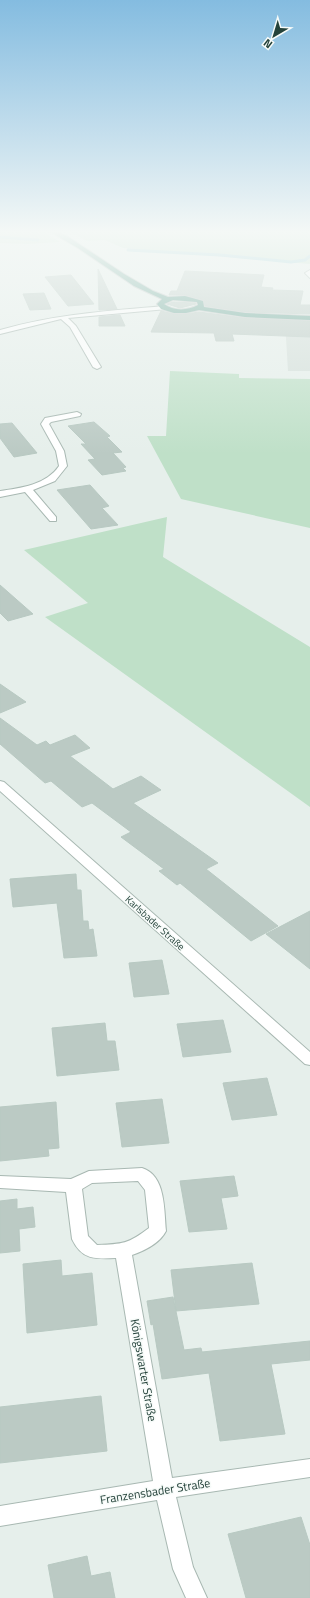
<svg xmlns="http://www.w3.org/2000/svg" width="310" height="1598" viewBox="0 0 310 1598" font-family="'Titillium Web',sans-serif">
	<rect width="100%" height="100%" fill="#e6efeb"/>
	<path fill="#d4dfda" d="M 285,321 L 310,322 L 310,371 L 288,371 Z"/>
	<path fill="#bfe0c8" d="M 0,230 L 40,230 L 60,242 L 27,244 L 0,243 Z
		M 67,230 L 310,230 L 310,264 L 123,248 L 105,240 L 87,241 Z
		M 170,371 L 239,374 L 239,378 L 310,379 L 310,528 L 181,499 L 147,436 L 166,436 Z
		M 167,517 L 163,557 L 310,647 L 310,807 L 45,617 L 88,603 L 24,550 Z"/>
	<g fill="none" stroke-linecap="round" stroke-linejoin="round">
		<path stroke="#8ec9d4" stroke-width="3" d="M 0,237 L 38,240
			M 128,250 L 220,255 L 291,262 L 305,260 L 310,256"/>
	</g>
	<path fill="#bbcac4" stroke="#b8c9c2" d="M 98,269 L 117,309 L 99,310 Z
		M 185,271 L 264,275 L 261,287 L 273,288 L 272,290 L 303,291 L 300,305 L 310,305 L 310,314 L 245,312 L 205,306 L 203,300 L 185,295 L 169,295 L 171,291 L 177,291 Z
		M 71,275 L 94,304 L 68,306 L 45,277 Z
		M 44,293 L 51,309 L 30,310 L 23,294 Z
		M 173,302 L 196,303 L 196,304 L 180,308 L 167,304 Z
		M 161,311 L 174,314 L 186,314 L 199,312 L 245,318 L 310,321 L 310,337 L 232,334 L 234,341 L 216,341 L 214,333 L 151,332 Z
		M 120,315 L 125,326 L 99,326 L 99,317 Z
		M 94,422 L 110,436 L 107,437 L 122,452 L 113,453 L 126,467 L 123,468 L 126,471 L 102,475 L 88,460 L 95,459 L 81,444 L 86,444 L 68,426 Z
		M 12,423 L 37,453 L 14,457 L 0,438 L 0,424 Z
		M 90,485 L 109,506 L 102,508 L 118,525 L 91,529 L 57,490 Z
		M 0,585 L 33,614 L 8,621 L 0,613 Z
		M 0,684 L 26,702 L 0,713 Z
		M 0,718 L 37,745 L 46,741 L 50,745 L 75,735 L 90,748 L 70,756 L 113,789 L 141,776 L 161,790 L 133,803 L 218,863 L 206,869 L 278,926 L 251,941 L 180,883 L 177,885 L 159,871 L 164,869 L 121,837 L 131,832 L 92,803 L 82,807 L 51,781 L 45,783 L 0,744 Z
		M 76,874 L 77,890 L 81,890 L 83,921 L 88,921 L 89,930 L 93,929 L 97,956 L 64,958 L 57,903 L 13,907 L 10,879 Z
		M 310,911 L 310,969 L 266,934 Z
		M 162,960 L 169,994 L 134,997 L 129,963 Z
		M 223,1020 L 231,1052 L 183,1057 L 177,1024 Z
		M 105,1023 L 107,1041 L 115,1041 L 119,1070 L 57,1076 L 52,1028 Z
		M 267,1078 L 277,1115 L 232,1120 L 223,1083 Z
		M 162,1099 L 169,1143 L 122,1147 L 116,1103 Z
		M 56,1102 L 59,1148 L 48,1149 L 49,1156 L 0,1161 L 0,1107 Z
		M 234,1176 L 238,1196 L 221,1198 L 227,1229 L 189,1232 L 180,1181 Z
		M 17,1199 L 17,1209 L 33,1207 L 35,1227 L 19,1229 L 20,1251 L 0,1253 L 0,1201 Z
		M 61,1260 L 62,1276 L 92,1273 L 97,1325 L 27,1333 L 23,1264 Z
		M 252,1263 L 259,1304 L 176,1311 L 171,1270 Z
		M 173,1297 L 184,1350 L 201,1348 L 202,1352 L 310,1341 L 310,1360 L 271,1364 L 285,1434 L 220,1441 L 209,1373 L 162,1379 L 153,1324 L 151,1325 L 147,1301 Z
		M 101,1396 L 107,1451 L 0,1463 L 0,1407 Z
		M 301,1517 L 310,1545 L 310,1598 L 246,1598 L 228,1534 Z
		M 87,1556 L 91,1576 L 110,1572 L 115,1598 L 54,1598 L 48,1565 Z"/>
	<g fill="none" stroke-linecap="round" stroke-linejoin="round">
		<defs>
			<path id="minor" d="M 310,270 L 310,278 L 305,273 Z
				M 165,306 L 167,307 L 167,309 L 68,318 L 76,326 L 101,367 L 97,369 L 93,367 L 70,327 L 61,319 L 0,334 L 0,330 C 56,314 107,311 165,306 Z
				M 77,412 L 81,414 L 80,416 L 51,422 L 49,424 L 64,451 L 67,466 L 55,481 L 33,490 L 56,517 L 56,521 L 50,521 L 25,492 L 0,497 L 0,491 C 21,488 46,485 59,466 L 56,451 L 41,424 L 45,418 Z
				M 0,781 L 4,782 L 310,1052 L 310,1065 L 305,1064 L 0,791 Z
				M 142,1168 C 166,1175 164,1211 166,1231 C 160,1243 144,1251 132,1255 L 172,1478 L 310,1459 L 310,1477 L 176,1497 L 193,1567 L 207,1598 L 186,1598 L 173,1569 L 157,1500 L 0,1526 L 0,1506 L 153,1481 L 116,1258 C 95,1259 82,1260 72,1239 L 66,1192 L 0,1188 L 0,1176 L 71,1179 L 89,1171 ZM 138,1181 L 145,1190 L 149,1228 C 128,1244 123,1244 97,1245 L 88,1236 L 82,1189 L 92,1183 Z"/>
			<path id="major" d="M 47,230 L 55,230 L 67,236 L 124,274 L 153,291 L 168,297 L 185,296 L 203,301 L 204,307 L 245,313 L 310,316 L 310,320 L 245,317 L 199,310 L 186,313 L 174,313 L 161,309 L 157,304 L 162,299 L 134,286 L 78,248 ZM 173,300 L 197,302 L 198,305 C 187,311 173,311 164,304 Z"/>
		</defs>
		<use href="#minor" stroke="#a8b8b2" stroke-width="2"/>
		<use href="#major" stroke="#c2cac8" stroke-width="2"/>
		<use href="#minor" fill="#fff" fill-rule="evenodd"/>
		<use href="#major" fill="#6aa596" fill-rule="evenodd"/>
	</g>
	<linearGradient id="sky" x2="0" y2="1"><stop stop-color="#84bce0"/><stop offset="0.51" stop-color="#f4f8f6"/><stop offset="1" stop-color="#f4f8f6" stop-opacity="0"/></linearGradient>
	<rect width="310" height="454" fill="url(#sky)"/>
	<g text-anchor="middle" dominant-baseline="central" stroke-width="3" stroke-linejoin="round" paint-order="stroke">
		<g font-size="10" fill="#24423a" stroke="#f7fbf9">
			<text transform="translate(155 923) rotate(42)">Karlsbader Straße</text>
		</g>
		<g font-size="12" fill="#24423a" stroke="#f7fbf9">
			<text transform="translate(144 1370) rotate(80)">Königswarter Straße</text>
			<text transform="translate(155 1491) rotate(-9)">Franzensbader Straße</text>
		</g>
	</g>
	<g transform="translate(274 36) rotate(218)" stroke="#f7fbf9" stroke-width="3" paint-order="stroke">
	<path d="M0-3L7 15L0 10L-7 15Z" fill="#24423a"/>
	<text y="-6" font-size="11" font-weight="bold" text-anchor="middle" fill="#24423a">N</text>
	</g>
</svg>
